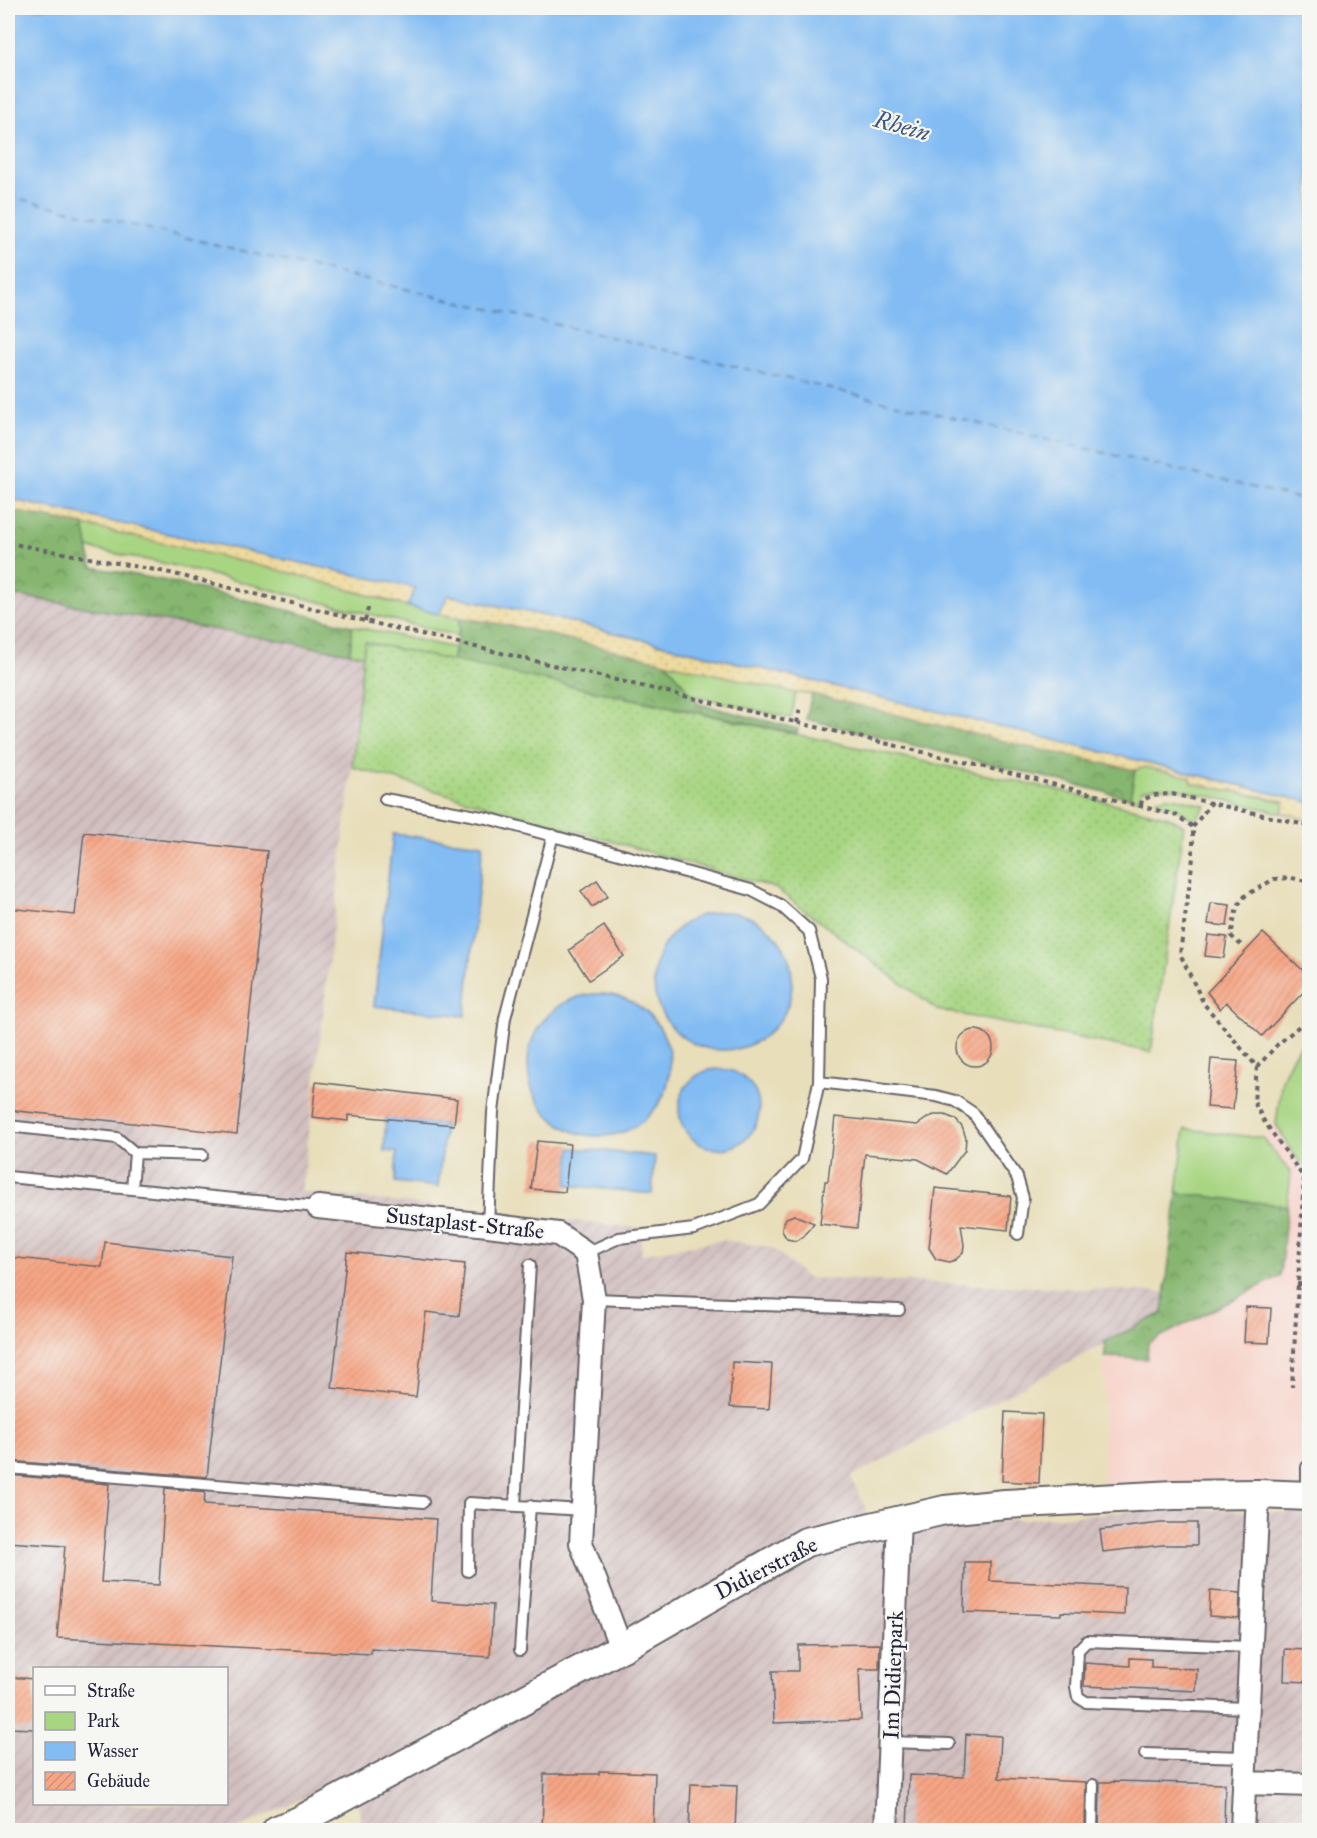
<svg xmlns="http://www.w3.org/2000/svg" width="1317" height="1838" viewBox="0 0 1317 1838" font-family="'IM FELL Great Primer',serif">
	<defs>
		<pattern id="industrial-furrows" width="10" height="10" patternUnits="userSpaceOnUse" patternTransform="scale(1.5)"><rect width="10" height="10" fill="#d2bfc0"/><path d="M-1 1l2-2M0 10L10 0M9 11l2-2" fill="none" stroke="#b4a4a6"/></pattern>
		<pattern id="forest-crowns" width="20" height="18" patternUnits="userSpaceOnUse" patternTransform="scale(1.5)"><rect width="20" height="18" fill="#86b670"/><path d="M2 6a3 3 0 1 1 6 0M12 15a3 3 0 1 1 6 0" fill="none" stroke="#6d945d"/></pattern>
		<pattern id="sand-dots" width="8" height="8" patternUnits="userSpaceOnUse" patternTransform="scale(1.5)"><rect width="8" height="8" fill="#eeda9e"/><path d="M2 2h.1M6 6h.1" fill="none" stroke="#ccbb89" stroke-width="1.8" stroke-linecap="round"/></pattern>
		<pattern id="garden-dots" width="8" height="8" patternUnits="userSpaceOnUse" patternTransform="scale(1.5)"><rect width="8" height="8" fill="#a8d582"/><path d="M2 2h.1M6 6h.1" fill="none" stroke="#90b771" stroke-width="1.8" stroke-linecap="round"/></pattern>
		<pattern id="building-hatch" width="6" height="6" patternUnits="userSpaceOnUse" patternTransform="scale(1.5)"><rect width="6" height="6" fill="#f7a685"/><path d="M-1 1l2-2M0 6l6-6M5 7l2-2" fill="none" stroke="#d38f74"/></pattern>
	</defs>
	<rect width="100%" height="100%" fill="#f6f6f2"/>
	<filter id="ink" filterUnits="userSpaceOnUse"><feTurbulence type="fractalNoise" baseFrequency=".0167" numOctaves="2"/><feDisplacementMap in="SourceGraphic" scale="12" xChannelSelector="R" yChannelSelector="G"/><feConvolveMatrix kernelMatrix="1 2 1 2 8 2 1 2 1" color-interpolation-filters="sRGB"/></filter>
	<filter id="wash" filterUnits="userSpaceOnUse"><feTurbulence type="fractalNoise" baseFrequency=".008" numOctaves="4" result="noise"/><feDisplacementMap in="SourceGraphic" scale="24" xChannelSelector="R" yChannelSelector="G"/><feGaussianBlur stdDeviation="1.35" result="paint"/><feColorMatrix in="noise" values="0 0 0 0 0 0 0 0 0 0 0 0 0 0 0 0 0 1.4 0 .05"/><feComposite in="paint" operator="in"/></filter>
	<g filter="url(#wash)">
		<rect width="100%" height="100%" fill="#e8deba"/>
		<path fill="#f7d1c8" d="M 1276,1124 L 1294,1155 L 1301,1163 L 1309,1167 L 1309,1487 L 1103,1486 L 1105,1357 L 1112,1357 L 1148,1343 L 1280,1276 L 1291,1174 L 1263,1138 Z"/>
		<path fill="url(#industrial-furrows)" fill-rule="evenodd" d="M 8,594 L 363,655 L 352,767 L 302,1192 L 640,1228 L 642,1254 L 722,1240 L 771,1247 L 807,1278 L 1164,1292 L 1163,1313 L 851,1477 L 865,1507 L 875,1534 L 923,1527 L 1173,1508 L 1309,1513 L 1309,1830 L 361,1830 L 361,1821 L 352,1775 L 235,1830 L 8,1830 ZM 34,1668 L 226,1668 L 226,1804 L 34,1804 Z"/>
		<path fill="#a8d582" stroke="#657c5e" stroke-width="1.5" d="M 84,525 C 153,541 224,555 293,573 C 348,588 403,609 460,618 L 458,636 L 172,565 L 88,548 Z
			M 352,626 L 455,648 L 452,661 L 366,642 L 363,655 L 350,653 Z
			M 666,662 L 796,693 L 791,718 L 692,695 Z
			M 1144,767 L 1192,777 L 1191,783 L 1285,802 L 1282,813 L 1179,789 L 1156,787 L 1142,790 L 1139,799 L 1130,798 L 1135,770 Z
			M 1167,797 L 1178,798 L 1206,806 L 1194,821 C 1183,810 1172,806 1157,803 L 1157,799 Z
			M 1309,1033 L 1309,1167 L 1301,1163 L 1294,1155 L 1276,1124 L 1282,1079 L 1293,1056 Z
			M 1185,1129 L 1263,1138 L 1291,1173 L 1287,1206 L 1177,1193 Z"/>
		<path fill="url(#forest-crowns)" stroke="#546c56" stroke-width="1.5" d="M 8,510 L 84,525 L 92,567 L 167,581 L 352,626 L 350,653 L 8,594 Z
			M 460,618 L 518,627 L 666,662 L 699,704 L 798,729 L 797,733 L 452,661 L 458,636 Z
			M 812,694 L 1024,746 L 1135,770 L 1130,798 L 806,719 Z
			M 1177,1193 L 1287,1206 L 1280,1276 L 1148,1343 L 1147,1359 L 1105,1357 L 1105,1342 L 1163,1313 Z"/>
		<path fill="url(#sand-dots)" stroke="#887e6c" stroke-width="1.5" d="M 8,499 L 86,515 L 416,588 L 407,606 L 291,573 L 84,525 L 8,510 Z
			M 447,595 L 546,616 L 1309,802 L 1309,820 L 1282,813 L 1285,801 L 1191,783 L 1191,777 L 1144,767 L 1135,770 L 1024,746 L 812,694 L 796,693 L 518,627 L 439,614 Z"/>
		<path fill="url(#garden-dots)" stroke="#657c5e" stroke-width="1.5" d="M 365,642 L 1062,791 L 1169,817 L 1184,826 L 1151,1052 L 937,1010 L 775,888 L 352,767 L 363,655 Z"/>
		<path fill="#82bcf3" stroke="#526f97" stroke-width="1.5" d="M 8,8 L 1309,8 L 1309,802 L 546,616 L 448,595 L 439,614 L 407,606 L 416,588 L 8,499 Z
			M 393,834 L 483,844 L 465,1016 L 374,1006 Z
			M654 981a69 69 0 1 1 138 0a69 69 0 1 1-138 0Z
			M528 1065a71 71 0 1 1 142 0a71 71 0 1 1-142 0Z
			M679 1109a40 40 0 1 1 80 0a40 40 0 1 1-80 0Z
			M 386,1118 L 445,1125 L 438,1187 L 395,1182 L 397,1152 L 384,1151 Z
			M 571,1148 L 655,1156 L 652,1194 L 567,1185 Z"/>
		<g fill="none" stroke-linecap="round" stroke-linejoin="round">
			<path stroke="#44587b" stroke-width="1.5" stroke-dasharray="8 6" stroke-linecap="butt" d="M 8,196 L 1310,501"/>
		</g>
		<g id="blocks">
			<path fill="url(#building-hatch)" d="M 84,832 L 267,851 L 237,1134 L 8,1110 L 8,908 L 75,915 Z
				M 597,880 L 608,896 L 592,907 L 581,891 Z
				M 1211,903 L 1230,905 L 1227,926 L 1208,924 Z
				M 604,926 L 624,956 L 589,980 L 569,950 Z
				M 1263,933 L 1310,977 L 1310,985 L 1262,1036 L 1226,1002 L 1220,1009 L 1207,992 Z
				M 1208,935 L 1227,937 L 1224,958 L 1205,956 Z
				M957 1048a18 18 0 1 1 36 0a18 18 0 1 1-36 0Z
				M 1211,1059 L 1238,1061 L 1233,1109 L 1207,1107 Z
				M 316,1082 L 457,1099 L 454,1125 L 348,1115 L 348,1121 L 312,1117 Z
				M 934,1115 L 945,1115 L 955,1119 L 962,1127 L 966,1138 L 965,1150 L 947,1174 L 918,1159 L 865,1154 L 857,1228 L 820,1224 L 825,1181 L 828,1181 L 835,1117 L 917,1125 L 929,1117 Z
				M 537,1141 L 570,1144 L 565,1192 L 531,1189 Z
				M 935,1188 L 1011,1196 L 1008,1230 L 961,1225 L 964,1245 L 963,1253 L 955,1260 L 949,1262 L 936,1259 L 929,1248 Z
				M 794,1215 L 814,1223 L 803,1237 L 796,1241 L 787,1239 L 782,1231 L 782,1227 L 786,1218 Z
				M 105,1242 L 232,1256 L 207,1477 L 8,1461 L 8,1257 L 102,1267 Z
				M 347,1252 L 465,1264 L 459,1316 L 426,1312 L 416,1397 L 332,1388 Z
				M 1246,1307 L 1271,1308 L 1269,1343 L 1244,1342 Z
				M 732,1362 L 772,1364 L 769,1409 L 730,1407 Z
				M 1005,1412 L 1042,1414 L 1039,1483 L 1002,1481 Z
				M 8,1475 L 109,1484 L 101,1582 L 159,1585 L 165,1488 L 205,1492 L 204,1504 L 436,1519 L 431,1601 L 493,1605 L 490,1657 L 371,1649 L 371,1654 L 57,1638 L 65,1546 L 8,1542 Z
				M 1161,1523 L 1197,1523 L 1197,1545 L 1162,1545 L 1103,1552 L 1100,1530 Z
				M 965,1562 L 990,1562 L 990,1581 L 1125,1587 L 1124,1615 L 1061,1612 L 1061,1615 L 964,1612 Z
				M 1210,1591 L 1240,1593 L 1239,1618 L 1209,1616 Z
				M 880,1644 L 879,1669 L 859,1669 L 861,1720 L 774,1723 L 772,1671 L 798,1671 L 798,1645 Z
				M 1285,1649 L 1310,1650 L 1310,1682 L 1284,1681 Z
				M 1130,1658 L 1151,1659 L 1151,1667 L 1197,1669 L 1196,1691 L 1084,1686 L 1085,1663 L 1130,1666 Z
				M 8,1677 L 34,1679 L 34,1729 L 8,1728 Z
				M 966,1734 L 1001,1736 L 999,1778 L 1086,1782 L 1085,1830 L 907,1830 L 909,1775 L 964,1777 Z
				M 599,1771 L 655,1773 L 653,1830 L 542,1830 L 544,1774 L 599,1774 Z
				M 1114,1781 L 1225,1784 L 1224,1830 L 1099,1830 L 1100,1782 L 1114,1782 Z
				M 691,1784 L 737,1786 L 735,1830 L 689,1830 Z"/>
		</g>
	</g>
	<g filter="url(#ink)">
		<use href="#blocks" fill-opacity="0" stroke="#676467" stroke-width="1.5"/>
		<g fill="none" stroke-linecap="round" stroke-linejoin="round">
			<defs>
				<path id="service" d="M 385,799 L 487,818 L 751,890 L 780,905 L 809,931 L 821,978 L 819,1082 L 802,1159 L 759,1204 L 694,1229 L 619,1238 L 586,1253
					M 819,1082 L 936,1096 L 955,1101 L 973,1113 L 1017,1177 L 1023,1198 L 1018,1234
					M 8,1126 L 117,1138 L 135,1153
					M 8,1177 L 318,1207
					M 132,1189 L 135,1153 L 202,1155
					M 488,1225 L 493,1112 L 505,1018 L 553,835
					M 594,1299 L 899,1310
					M 8,1468 L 423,1502
					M 1307,1494 L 1307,1467
					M 515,1505 L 530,1265
					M 468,1571 L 469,1503 L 583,1510
					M 520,1650 L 530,1506
					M 1247,1708 L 1086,1702 L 1078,1697 L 1076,1687 L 1078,1650 L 1087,1641 L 1250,1647
					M 890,1742 L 949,1744
					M 1145,1754 L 1245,1757
					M 1092,1830 L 1093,1785"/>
				<path id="minor" d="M 318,1207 L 488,1225 L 558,1234 L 586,1253 L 594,1299 L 581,1543 L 621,1648
					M 1244,1783 L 1310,1785
					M 886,1830 L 899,1520
					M 1242,1830 L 1258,1494"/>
				<path id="tertiary" d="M 277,1830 L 299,1821 L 621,1648 L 806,1542 L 945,1510 L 1005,1504 L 1174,1495 L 1258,1494 L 1310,1496"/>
			</defs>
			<use href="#service" stroke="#676467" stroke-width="14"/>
			<use href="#minor" stroke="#676467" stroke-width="26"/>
			<use href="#tertiary" stroke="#676467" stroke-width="32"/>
			<path stroke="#676467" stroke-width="4" stroke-dasharray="4.5 4.5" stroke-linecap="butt" d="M 8,543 L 166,572 L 365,621 L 948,758 L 1176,815 L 1193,827
				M 365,621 L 369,604
				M 797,723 L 800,708
				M 1212,802 L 1193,827 L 1193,858 L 1180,954 L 1204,1004 L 1257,1067 L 1254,1102 L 1264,1121 L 1304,1178 L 1292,1387
				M 1141,805 L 1142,800 L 1155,795 L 1172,794 L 1310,826
				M 1241,945 L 1231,936 L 1237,907 L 1245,896 L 1274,879 L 1292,878 L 1310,882
				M 1257,1067 L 1277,1045 L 1310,1017
				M 1297,1284 L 1310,1285"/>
			<use href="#service" stroke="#fff" stroke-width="10"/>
			<use href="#minor" stroke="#fff" stroke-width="22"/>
			<use href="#tertiary" stroke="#fff" stroke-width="28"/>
		</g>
	</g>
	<g text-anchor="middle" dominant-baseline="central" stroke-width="4.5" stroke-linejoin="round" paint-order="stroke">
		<g font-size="22" fill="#22223b" stroke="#f6f6f2">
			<text transform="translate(465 1223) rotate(6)">Sustaplast-Straße</text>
			<text transform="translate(766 1568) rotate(-27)">Didierstraße</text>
			<text transform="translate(893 1675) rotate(-88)">Im Didierpark</text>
		</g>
		<g font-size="24" font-style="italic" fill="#44587b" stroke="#f6f6f2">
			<text transform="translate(902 126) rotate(16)">Rhein</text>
		</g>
	</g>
	<rect width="1317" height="1838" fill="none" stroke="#f6f6f2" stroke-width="30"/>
	<rect x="33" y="1667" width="195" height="138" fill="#f6f6f2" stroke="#a1a1a9" stroke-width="1.5"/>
	<rect x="45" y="1686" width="30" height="9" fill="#ffffff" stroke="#a1a1a9" stroke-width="1.5"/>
	<text x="87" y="1697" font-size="18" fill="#22223b">Straße</text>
	<rect x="45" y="1712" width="30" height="18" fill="#a8d582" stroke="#a1a1a9" stroke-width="1.5"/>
	<text x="87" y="1727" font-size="18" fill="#22223b">Park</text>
	<rect x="45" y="1742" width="30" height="18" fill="#82bcf3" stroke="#a1a1a9" stroke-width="1.5"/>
	<text x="87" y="1757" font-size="18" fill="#22223b">Wasser</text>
	<rect x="45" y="1772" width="30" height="18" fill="url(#building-hatch)" stroke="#a1a1a9" stroke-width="1.5"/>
	<text x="87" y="1787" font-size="18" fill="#22223b">Gebäude</text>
</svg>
